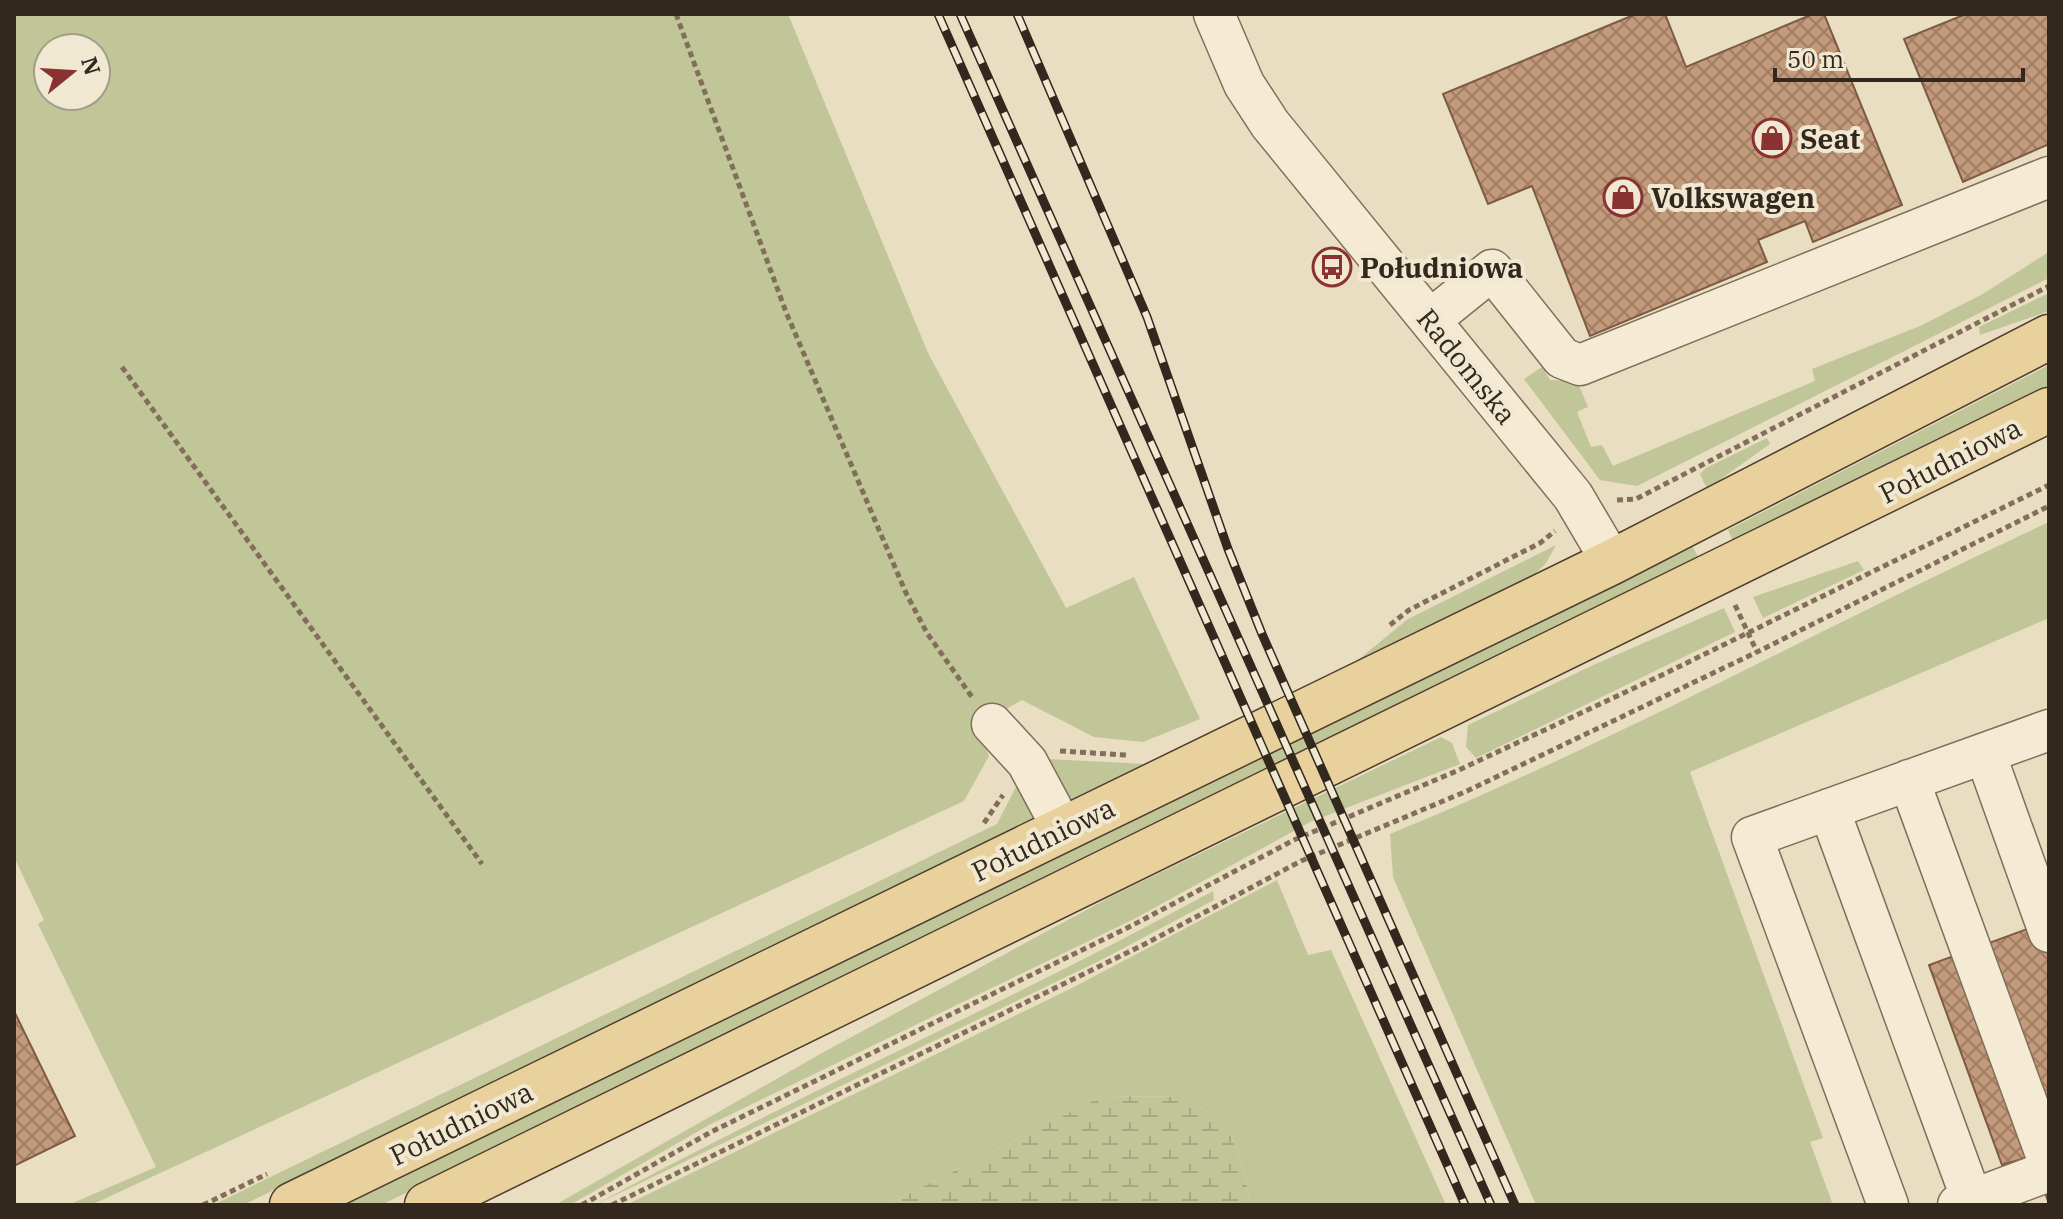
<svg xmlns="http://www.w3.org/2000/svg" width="2063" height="1219" viewBox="0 0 2063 1219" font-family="'IBM Plex Serif',serif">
	<defs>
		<pattern id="wetland-marsh" width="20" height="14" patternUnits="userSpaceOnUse" patternTransform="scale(2)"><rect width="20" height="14" fill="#c0c697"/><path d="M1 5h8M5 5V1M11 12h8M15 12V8" fill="none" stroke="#a5aa82"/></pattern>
		<pattern id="building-cross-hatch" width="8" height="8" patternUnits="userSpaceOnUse" patternTransform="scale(2)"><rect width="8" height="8" fill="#c39a7b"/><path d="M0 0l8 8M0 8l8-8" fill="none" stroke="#9f7e64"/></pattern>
	</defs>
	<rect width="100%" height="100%" fill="#e9ddc2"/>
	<path fill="#c0c697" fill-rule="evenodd" d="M 14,14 L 788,14 L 928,353 L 1066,608 L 1134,577 L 1200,719 L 1143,742 L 1094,737 L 1022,700 L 1001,712 L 979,730 L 989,756 L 964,801 L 91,1205 L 68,1205 L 156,1167 L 38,924 L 44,920 L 14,857 ZM 48,48 L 96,48 L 96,96 L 48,96 Z
		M 2049,252 L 2049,278 L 1637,486 L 1600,480 L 1524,379 L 1542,367 L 1550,380 L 1577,381 L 1588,407 L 1577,412 L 1591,447 L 1602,445 L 1613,466 L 1815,381 L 1812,369 L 1920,326 L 1981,295 Z
		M 2049,293 L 2049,311 L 1980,335 L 1979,327 Z
		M 2049,365 L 2049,387 L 1735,546 L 1728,530 Z
		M 1767,438 L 1770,444 L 1707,489 L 1700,474 L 1706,468 Z
		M 2049,522 L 2049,618 L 1690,772 L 1823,1138 L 1810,1142 L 1833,1205 L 1536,1205 L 1393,877 L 1390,834 C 1615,742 1829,624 2049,522 Z
		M 1556,545 L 1546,563 L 1533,576 L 1353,664 L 1408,619 Z
		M 1693,547 L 1700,561 L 381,1205 L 345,1205 Z
		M 1858,561 L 1864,570 L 1763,618 L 1753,597 Z
		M 1724,608 L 1735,632 L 1476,758 L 1466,747 L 1468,725 L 1591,666 Z
		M 1441,737 L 1452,743 L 1460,764 L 1310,822 L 1134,919 L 709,1125 L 570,1205 L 555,1205 L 822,1053 L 1114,895 Z
		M 1162,756 L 1072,804 L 1055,797 L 1047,759 L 1146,764 Z
		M 1022,775 L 1039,808 L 1033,820 L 243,1205 L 213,1205 L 997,824 Z
		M 1277,880 L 1308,955 L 1331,950 L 1446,1205 L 1251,1205 L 1244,1171 L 1226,1122 L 1182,1097 L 1102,1096 L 887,1205 L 626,1205 L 1072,988 Z
		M 1213,891 L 1214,900 L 1103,959 L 595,1205 C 798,1094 1010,1002 1213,891 Z"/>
	<path fill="url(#wetland-marsh)" d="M 1102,1096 L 1182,1097 L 1226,1122 L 1244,1171 L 1251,1205 L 887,1205 Z"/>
	<path fill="url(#building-cross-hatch)" stroke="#7d5b43" stroke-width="2" d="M 1636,14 L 1665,14 L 1686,67 L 1813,14 L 1824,14 L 1902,205 L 1813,242 L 1805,221 L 1758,240 L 1767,262 L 1590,336 L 1532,186 L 1488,204 L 1443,94 Z
		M 1966,14 L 2049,14 L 2049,144 L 1963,182 L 1904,39 Z
		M 2049,921 L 2049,1204 L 2032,1156 L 2002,1165 L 1929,965 Z
		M 14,1011 L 75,1136 L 14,1166 Z"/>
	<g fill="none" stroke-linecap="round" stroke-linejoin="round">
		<defs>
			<path id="minor" d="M 1214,14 L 1244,84 L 1270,124 L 1573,496 L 1612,562
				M 1430,320 L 1492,270 L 1562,358 L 1580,365 L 2049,177
				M 992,724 L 1027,762 L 1063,829
				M 1985,753 L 2049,932
				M 1909,780 L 2049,1163
				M 1829,809 L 1972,1200
				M 1888,1205 L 1752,837 L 2049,730
				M 1958,1205 L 2049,1171"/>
			<path id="major" d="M 292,1205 L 1612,562 L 2049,337
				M 427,1205 L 2049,410"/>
		</defs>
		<use href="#minor" stroke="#816f5b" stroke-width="43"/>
		<use href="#major" stroke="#4f3e2f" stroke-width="47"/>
		<path stroke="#816f5b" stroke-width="5" stroke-dasharray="6 4" stroke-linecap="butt" d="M 676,14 L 786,312 L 906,593 L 927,633 L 972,697
			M 122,367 L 482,864
			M 1617,500 L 1636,499 L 2049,286
			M 1735,605 L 1757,652
			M 1390,625 L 1409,610 L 1540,543 L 1555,531
			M 1060,751 L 1126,755
			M 984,823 L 1003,795
			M 203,1205 L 267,1174
			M 582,1205 L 711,1132 L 1131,926 L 1294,840 L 1459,770 L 1660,676 L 2049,485
			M 612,1205 L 1145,944 L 1301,861 L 1467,791 L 1757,652 L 2049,506"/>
		<use href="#minor" stroke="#f5ebd4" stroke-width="40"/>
		<use href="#major" stroke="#e9d19d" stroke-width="44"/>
		<defs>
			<path id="rail" d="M 938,14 L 1465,1205
				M 960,14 L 1491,1205
				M 1017,14 L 1147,317 L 1228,549 L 1262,634 L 1515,1205"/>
		</defs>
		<use href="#rail" stroke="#32281e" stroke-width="9"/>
		<use href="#rail" stroke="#f1e8d1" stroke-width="6" stroke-dasharray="18" stroke-linecap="butt"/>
	</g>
	<defs>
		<symbol id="shop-ring" viewBox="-11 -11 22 22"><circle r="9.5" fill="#f1e8d1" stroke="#8a3132" stroke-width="1.5"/><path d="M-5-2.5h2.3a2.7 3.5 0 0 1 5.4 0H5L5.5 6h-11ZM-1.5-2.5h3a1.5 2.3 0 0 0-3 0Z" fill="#8a3132"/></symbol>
		<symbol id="bus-ring" viewBox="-11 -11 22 22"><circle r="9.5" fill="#f1e8d1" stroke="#8a3132" stroke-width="1.5"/><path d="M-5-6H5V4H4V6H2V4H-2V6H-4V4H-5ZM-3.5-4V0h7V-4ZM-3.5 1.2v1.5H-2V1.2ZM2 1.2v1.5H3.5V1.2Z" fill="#8a3132"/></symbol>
	</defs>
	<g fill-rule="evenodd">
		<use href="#shop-ring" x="1750" y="116" width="44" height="44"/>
		<use href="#shop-ring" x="1601" y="175" width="44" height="44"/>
		<use href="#bus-ring" x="1310" y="245" width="44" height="44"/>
	</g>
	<g text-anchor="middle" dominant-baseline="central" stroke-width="8" stroke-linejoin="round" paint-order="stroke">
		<g font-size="28" font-weight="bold" fill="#32281e" stroke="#f1e8d1" text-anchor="start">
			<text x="1800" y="138">Seat</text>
			<text x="1651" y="197">Volkswagen</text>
			<text x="1360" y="267">Południowa</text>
		</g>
		<g font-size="28" fill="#32281e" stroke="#f1e8d1">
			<text transform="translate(1467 366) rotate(51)">Radomska</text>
			<text transform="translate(1950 460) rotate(-27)">Południowa</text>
			<text transform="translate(1043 839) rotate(-26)">Południowa</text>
			<text transform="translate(461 1123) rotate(-26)">Południowa</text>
		</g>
	</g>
	<rect width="2063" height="1219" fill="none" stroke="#32281e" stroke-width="32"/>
	<g transform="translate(72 72) rotate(72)"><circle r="38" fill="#f1e8d1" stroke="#a59b89" stroke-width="2"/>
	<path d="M0-6L14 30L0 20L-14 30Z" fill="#8a3132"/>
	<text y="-12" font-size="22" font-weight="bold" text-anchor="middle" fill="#32281e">N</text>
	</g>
	<path d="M1775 68v12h248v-12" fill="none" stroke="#32281e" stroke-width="4"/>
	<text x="1787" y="68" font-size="24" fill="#32281e" stroke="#f1e8d1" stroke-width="6" paint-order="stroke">50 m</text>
</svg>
